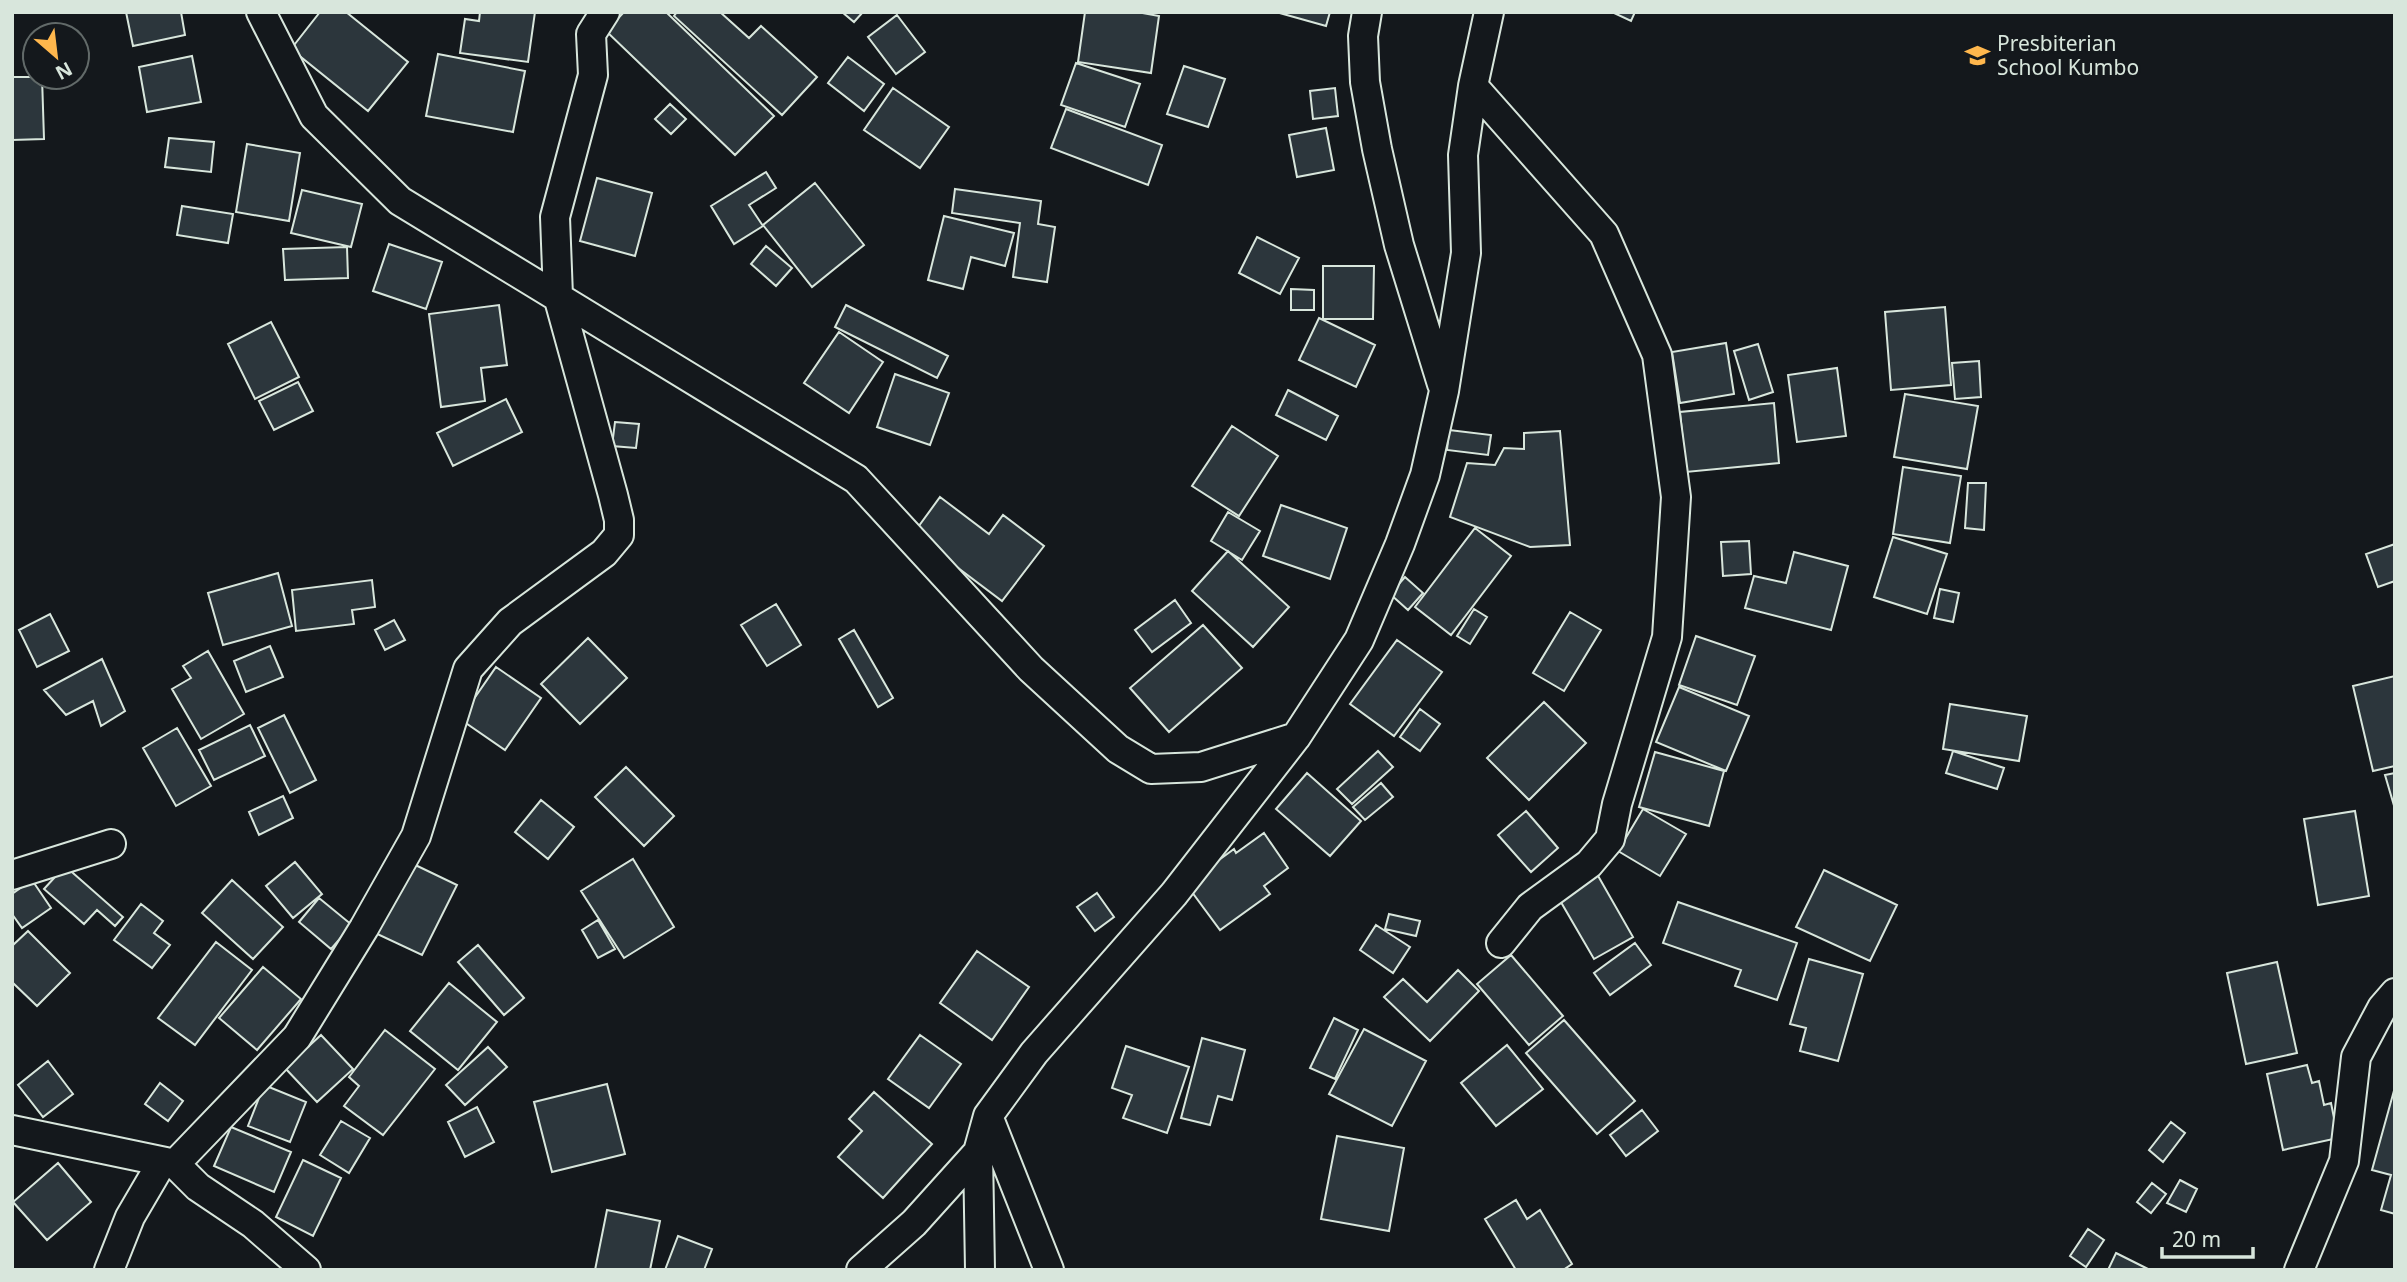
<svg xmlns="http://www.w3.org/2000/svg" width="2407" height="1282" viewBox="0 0 2407 1282" font-family="'Noto Sans',sans-serif">
	<rect width="100%" height="100%" fill="#14181c"/>
	<path fill="#2c363c" stroke="#d8e6dc" stroke-width="2" d="M 126,12 L 181,12 L 185,35 L 133,46 Z
		M 320,12 L 346,12 L 408,62 L 368,111 L 291,49 Z
		M 480,12 L 535,12 L 528,62 L 460,53 L 465,19 L 479,21 Z
		M 624,12 L 666,12 L 774,116 L 735,155 L 606,31 Z
		M 677,12 L 720,12 L 749,38 L 761,26 L 817,77 L 782,115 L 674,16 Z
		M 842,12 L 863,12 L 854,22 Z
		M 1085,12 L 1137,12 L 1159,16 L 1151,73 L 1078,62 Z
		M 1276,12 L 1330,12 L 1326,26 Z
		M 1612,12 L 1635,12 L 1631,21 Z
		M 897,15 L 925,52 L 896,74 L 868,37 Z
		M 438,54 L 525,71 L 513,132 L 426,116 Z
		M 192,56 L 201,102 L 147,112 L 139,67 Z
		M 848,57 L 884,84 L 864,111 L 828,83 Z
		M 1076,63 L 1140,84 L 1125,127 L 1061,105 Z
		M 1184,66 L 1225,79 L 1208,127 L 1167,114 Z
		M 12,77 L 42,77 L 44,139 L 12,140 Z
		M 893,88 L 949,127 L 920,168 L 864,130 Z
		M 1335,88 L 1338,116 L 1313,119 L 1310,91 Z
		M 670,104 L 686,119 L 671,134 L 655,119 Z
		M 1066,109 L 1162,145 L 1148,185 L 1051,148 Z
		M 1326,128 L 1334,170 L 1297,177 L 1289,135 Z
		M 169,138 L 214,142 L 211,172 L 165,167 Z
		M 247,144 L 300,153 L 289,221 L 236,212 Z
		M 766,172 L 776,188 L 749,205 L 763,226 L 734,244 L 711,206 Z
		M 597,178 L 652,193 L 635,256 L 580,241 Z
		M 815,183 L 864,245 L 812,287 L 763,225 Z
		M 955,189 L 1041,201 L 1038,224 L 1055,227 L 1047,282 L 1013,277 L 1020,223 L 952,213 Z
		M 302,190 L 362,204 L 351,247 L 291,233 Z
		M 182,206 L 233,214 L 228,243 L 177,235 Z
		M 944,216 L 1014,233 L 1005,266 L 971,257 L 963,289 L 928,280 Z
		M 1257,237 L 1299,258 L 1280,294 L 1239,273 Z
		M 389,244 L 442,262 L 426,309 L 373,291 Z
		M 766,246 L 792,268 L 776,286 L 751,264 Z
		M 347,247 L 348,278 L 285,280 L 283,249 Z
		M 1323,266 L 1374,266 L 1373,319 L 1323,319 Z
		M 1291,289 L 1314,290 L 1314,310 L 1291,310 Z
		M 499,305 L 507,365 L 481,368 L 485,401 L 441,407 L 429,314 Z
		M 846,305 L 948,356 L 937,378 L 835,327 Z
		M 1945,307 L 1951,385 L 1891,390 L 1885,312 Z
		M 1319,318 L 1375,345 L 1356,387 L 1299,360 Z
		M 271,322 L 299,377 L 255,399 L 228,344 Z
		M 839,332 L 883,362 L 849,413 L 804,383 Z
		M 1726,343 L 1734,394 L 1680,403 L 1672,352 Z
		M 1758,344 L 1773,392 L 1749,400 L 1734,351 Z
		M 1979,361 L 1981,397 L 1955,399 L 1952,363 Z
		M 1837,368 L 1846,436 L 1797,442 L 1788,375 Z
		M 895,374 L 949,393 L 930,445 L 877,427 Z
		M 298,382 L 313,411 L 274,430 L 259,401 Z
		M 1288,390 L 1338,416 L 1326,440 L 1276,415 Z
		M 1905,394 L 1978,406 L 1967,469 L 1894,457 Z
		M 506,399 L 522,432 L 453,466 L 437,433 Z
		M 1774,403 L 1779,463 L 1686,472 L 1680,412 Z
		M 615,422 L 639,424 L 636,448 L 612,446 Z
		M 1232,426 L 1278,456 L 1239,516 L 1192,486 Z
		M 1449,430 L 1491,435 L 1488,455 L 1447,450 Z
		M 1560,431 L 1570,545 L 1530,547 L 1450,517 L 1467,463 L 1495,465 L 1504,448 L 1524,449 L 1524,433 Z
		M 1903,467 L 1961,476 L 1950,543 L 1893,534 Z
		M 1968,483 L 1986,483 L 1984,530 L 1965,528 Z
		M 940,497 L 989,534 L 1003,515 L 1044,546 L 1002,601 L 913,534 Z
		M 1281,505 L 1347,528 L 1330,579 L 1263,556 Z
		M 1228,512 L 1260,531 L 1242,560 L 1211,541 Z
		M 1475,528 L 1511,556 L 1451,635 L 1415,607 Z
		M 1893,537 L 1947,554 L 1927,614 L 1874,597 Z
		M 1749,541 L 1751,574 L 1723,576 L 1721,542 Z
		M 2395,544 L 2395,581 L 2378,587 L 2366,554 Z
		M 1228,551 L 1289,607 L 1253,647 L 1192,591 Z
		M 1794,552 L 1848,566 L 1831,630 L 1745,608 L 1754,576 L 1786,583 Z
		M 278,573 L 292,626 L 223,645 L 208,593 Z
		M 1405,577 L 1423,593 L 1408,610 L 1390,594 Z
		M 372,580 L 375,607 L 352,610 L 354,624 L 296,631 L 292,590 Z
		M 1940,589 L 1959,593 L 1953,622 L 1934,618 Z
		M 1175,600 L 1191,623 L 1152,652 L 1135,630 Z
		M 776,604 L 801,645 L 767,666 L 741,625 Z
		M 1474,609 L 1487,617 L 1470,644 L 1457,636 Z
		M 1570,612 L 1601,630 L 1564,691 L 1533,673 Z
		M 50,614 L 69,651 L 37,667 L 19,630 Z
		M 394,620 L 405,640 L 385,650 L 375,630 Z
		M 1203,625 L 1242,668 L 1169,732 L 1130,688 Z
		M 854,630 L 893,698 L 878,707 L 839,639 Z
		M 1696,636 L 1755,656 L 1737,705 L 1679,685 Z
		M 588,638 L 627,678 L 580,724 L 541,684 Z
		M 1397,640 L 1442,672 L 1394,736 L 1350,704 Z
		M 270,646 L 283,677 L 246,692 L 234,661 Z
		M 208,651 L 244,714 L 201,739 L 172,689 L 191,678 L 183,666 Z
		M 102,659 L 125,711 L 101,726 L 93,701 L 66,715 L 44,690 Z
		M 496,667 L 541,698 L 505,750 L 460,719 Z
		M 2395,676 L 2395,766 L 2373,771 L 2353,686 Z
		M 1679,687 L 1749,716 L 1726,771 L 1656,742 Z
		M 1544,702 L 1586,743 L 1529,800 L 1487,758 Z
		M 1950,704 L 2027,716 L 2019,761 L 1943,749 Z
		M 1420,709 L 1440,724 L 1420,751 L 1400,737 Z
		M 284,715 L 316,780 L 290,793 L 258,728 Z
		M 250,725 L 265,756 L 214,780 L 199,750 Z
		M 177,728 L 211,786 L 176,806 L 143,748 Z
		M 1378,751 L 1393,767 L 1352,804 L 1337,789 Z
		M 1953,751 L 2004,768 L 1997,789 L 1946,773 Z
		M 1655,752 L 1724,771 L 1709,826 L 1639,807 Z
		M 626,767 L 674,816 L 644,846 L 595,797 Z
		M 1307,773 L 1361,821 L 1330,856 L 1276,809 Z
		M 2395,773 L 2395,809 L 2385,775 Z
		M 1381,783 L 1393,797 L 1365,820 L 1353,807 Z
		M 283,796 L 293,818 L 259,835 L 249,812 Z
		M 541,800 L 574,827 L 548,859 L 515,832 Z
		M 1643,809 L 1686,834 L 1660,876 L 1618,851 Z
		M 1526,811 L 1558,848 L 1531,872 L 1498,835 Z
		M 2355,811 L 2369,896 L 2318,905 L 2304,819 Z
		M 1264,833 L 1288,868 L 1264,886 L 1270,894 L 1220,930 L 1186,884 L 1234,849 L 1236,853 Z
		M 633,859 L 674,927 L 624,958 L 581,891 Z
		M 407,861 L 457,885 L 422,955 L 373,932 Z
		M 295,862 L 322,894 L 293,918 L 266,886 Z
		M 65,866 L 123,917 L 115,926 L 97,910 L 84,924 L 44,889 Z
		M 1824,870 L 1897,905 L 1870,961 L 1796,927 Z
		M 1597,874 L 1633,937 L 1594,959 L 1558,897 Z
		M 32,880 L 51,908 L 22,928 L 12,914 L 12,894 Z
		M 232,880 L 283,927 L 253,959 L 202,913 Z
		M 1097,893 L 1114,917 L 1095,931 L 1077,907 Z
		M 319,898 L 352,925 L 331,949 L 299,922 Z
		M 1678,902 L 1797,943 L 1777,1000 L 1735,986 L 1741,970 L 1663,943 Z
		M 141,904 L 163,921 L 154,933 L 170,945 L 152,968 L 114,940 Z
		M 1389,914 L 1420,921 L 1416,936 L 1385,929 Z
		M 598,920 L 615,949 L 598,958 L 582,930 Z
		M 1376,925 L 1410,947 L 1393,973 L 1360,950 Z
		M 28,931 L 70,973 L 37,1006 L 12,982 L 12,946 Z
		M 216,942 L 252,970 L 195,1045 L 158,1018 Z
		M 1635,943 L 1651,965 L 1610,995 L 1594,973 Z
		M 478,945 L 524,998 L 504,1015 L 458,962 Z
		M 977,951 L 1029,987 L 992,1040 L 940,1003 Z
		M 1511,955 L 1563,1016 L 1529,1045 L 1477,984 Z
		M 1809,959 L 1863,974 L 1838,1061 L 1800,1051 L 1806,1028 L 1790,1024 Z
		M 2277,962 L 2297,1053 L 2246,1064 L 2227,973 Z
		M 263,967 L 301,999 L 257,1050 L 219,1018 Z
		M 1458,970 L 1479,991 L 1430,1041 L 1384,997 L 1403,979 L 1427,1002 Z
		M 449,983 L 497,1022 L 458,1070 L 410,1031 Z
		M 1334,1018 L 1358,1030 L 1335,1079 L 1310,1068 Z
		M 1564,1020 L 1635,1101 L 1597,1134 L 1526,1053 Z
		M 1364,1029 L 1426,1061 L 1392,1126 L 1329,1094 Z
		M 385,1030 L 435,1069 L 383,1135 L 344,1106 L 359,1086 L 349,1077 Z
		M 321,1035 L 353,1069 L 317,1102 L 285,1068 Z
		M 920,1035 L 961,1064 L 929,1108 L 888,1079 Z
		M 1202,1038 L 1245,1050 L 1232,1100 L 1218,1096 L 1210,1125 L 1181,1118 Z
		M 1507,1045 L 1543,1089 L 1496,1126 L 1461,1083 Z
		M 1126,1046 L 1189,1067 L 1167,1133 L 1123,1118 L 1132,1095 L 1112,1088 Z
		M 488,1047 L 507,1067 L 465,1105 L 446,1085 Z
		M 48,1061 L 73,1094 L 43,1117 L 18,1085 Z
		M 2307,1065 L 2312,1083 L 2319,1081 L 2324,1105 L 2331,1103 L 2338,1138 L 2283,1150 L 2267,1074 Z
		M 160,1083 L 183,1101 L 168,1121 L 145,1104 Z
		M 607,1084 L 625,1154 L 552,1172 L 534,1102 Z
		M 264,1085 L 306,1102 L 290,1142 L 248,1126 Z
		M 2395,1087 L 2395,1214 L 2381,1210 L 2391,1175 L 2372,1170 Z
		M 874,1092 L 932,1144 L 883,1198 L 838,1157 L 862,1131 L 849,1119 Z
		M 477,1107 L 494,1142 L 465,1157 L 448,1122 Z
		M 1642,1110 L 1658,1131 L 1626,1156 L 1610,1135 Z
		M 341,1121 L 370,1138 L 349,1173 L 320,1155 Z
		M 2171,1122 L 2185,1133 L 2163,1162 L 2149,1150 Z
		M 231,1127 L 291,1152 L 274,1192 L 214,1166 Z
		M 1337,1136 L 1404,1148 L 1389,1231 L 1321,1219 Z
		M 303,1160 L 341,1178 L 313,1236 L 276,1217 Z
		M 58,1163 L 91,1202 L 47,1240 L 13,1202 Z
		M 2180,1180 L 2197,1189 L 2186,1212 L 2167,1203 Z
		M 2152,1183 L 2166,1194 L 2151,1213 L 2137,1202 Z
		M 1516,1200 L 1527,1219 L 1540,1210 L 1572,1264 L 1563,1270 L 1516,1270 L 1485,1219 Z
		M 607,1210 L 660,1221 L 650,1270 L 595,1270 Z
		M 2088,1229 L 2104,1240 L 2086,1267 L 2070,1256 Z
		M 678,1236 L 712,1249 L 704,1270 L 665,1270 Z
		M 2116,1253 L 2150,1270 L 2108,1270 Z"/>
	<g fill="none" stroke-linecap="round" stroke-linejoin="round">
		<defs>
			<path id="street" d="M 261,12 L 314,116 L 400,201 L 856,479 L 1031,669 L 1118,749 L 1151,769 L 1201,767 L 1296,737
				M 1367,12 L 1363,36 L 1365,82 L 1377,149 L 1399,245 L 1442,384
				M 1473,86 L 1604,234 L 1657,355 L 1676,497 L 1667,637 L 1617,804 L 1610,839 L 1589,864 L 1530,907 L 1501,943
				M 12,875 L 111,844
				M 988,1116 L 1049,1270
				M 12,1130 L 175,1164 L 198,1187 L 253,1224 L 306,1270
				M 109,1270 L 130,1217 L 161,1164 L 175,1164 L 297,1037 L 364,928 L 416,836 L 468,669 L 510,622 L 604,553 L 619,535 L 619,520 L 613,495 L 558,296 L 555,217 L 593,75 L 591,34 L 605,12
				M 861,1270 L 914,1223 L 978,1152
				M 980,1270 L 978,1152 L 988,1116 L 1034,1053 L 1174,894 L 1296,737 L 1359,640 L 1400,544 L 1425,475 L 1444,391 L 1466,253 L 1463,155 L 1473,86 L 1489,12
				M 2299,1270 L 2344,1161 L 2356,1057 L 2382,1008 L 2395,993"/>
		</defs>
		<use href="#street" stroke="#d8e6dc" stroke-width="32"/>
		<use href="#street" stroke="#14181c" stroke-width="28"/>
	</g>
	<defs>
		<symbol id="school-bare" viewBox="-9 -9 18 18"><path d="M0-5L7-2L0 1L-7-2ZM-4 1L0 2.5L4 1V4Q0 6-4 4Z" fill="#ffb74d" stroke="#14181c" stroke-width="2.5" paint-order="stroke"/></symbol>
	</defs>
	<g fill-rule="evenodd">
		<use href="#school-bare" x="1960" y="38" width="35" height="35"/>
	</g>
	<g text-anchor="middle" dominant-baseline="central" stroke-width="5" stroke-linejoin="round" paint-order="stroke">
		<g font-size="21" fill="#d8e6dc" stroke="#14181c" text-anchor="start">
			<text x="1997" y="43">Presbiterian<tspan x="1997" dy="24">School Kumbo</tspan></text>
		</g>
	</g>
	<rect width="2407" height="1282" fill="none" stroke="#d8e6dc" stroke-width="28"/>
	<g transform="translate(56 56) rotate(152)"><circle r="33" fill="#14181c" stroke="#626a69" stroke-width="2"/>
	<path d="M0-5L12 26L0 18L-12 26Z" fill="#ffb74d"/>
	<text y="-10" font-size="19" font-weight="bold" text-anchor="middle" fill="#d8e6dc">N</text>
	</g>
	<path d="M2162 1247v10h91v-10" fill="none" stroke="#d8e6dc" stroke-width="3.5"/>
	<text x="2172" y="1247" font-size="21" fill="#d8e6dc" stroke="#14181c" stroke-width="5" paint-order="stroke">20 m</text>
</svg>
